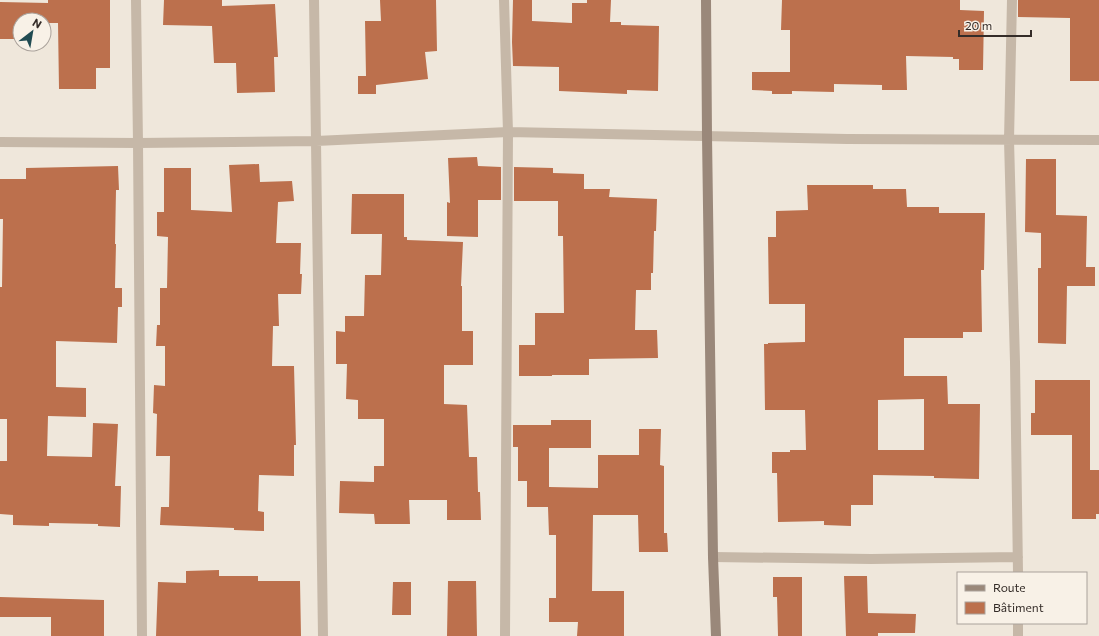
<svg xmlns="http://www.w3.org/2000/svg" width="1099" height="636" viewBox="0 0 1099 636" font-family="Commissioner,sans-serif">
	<rect width="100%" height="100%" fill="#efe7db"/>
	<path fill="#bc704d" fill-rule="evenodd" d="M 48,0 L 110,0 L 110,68 L 96,68 L 96,89 L 59,89 L 58,23 L 44,23 L 44,20 L 20,20 L 20,39 L 0,39 L 0,2 L 48,3 Z
		M 164,0 L 222,0 L 222,6 L 275,4 L 278,57 L 274,57 L 275,92 L 237,93 L 236,63 L 214,63 L 212,26 L 163,25 Z
		M 380,0 L 436,0 L 437,51 L 425,52 L 428,79 L 376,85 L 376,94 L 358,94 L 358,76 L 366,76 L 365,21 L 381,21 Z
		M 513,0 L 532,0 L 532,21 L 572,23 L 572,3 L 587,3 L 587,0 L 611,0 L 610,22 L 621,22 L 621,25 L 659,26 L 658,91 L 627,90 L 627,94 L 559,91 L 559,67 L 513,66 L 512,42 Z
		M 782,0 L 960,0 L 960,10 L 984,11 L 983,70 L 959,70 L 959,59 L 953,59 L 953,57 L 906,56 L 907,90 L 882,90 L 882,85 L 834,84 L 834,92 L 792,91 L 792,94 L 772,94 L 772,91 L 752,90 L 752,72 L 790,72 L 790,30 L 781,30 Z
		M 1018,0 L 1099,0 L 1099,81 L 1070,81 L 1070,18 L 1018,17 Z
		M 477,157 L 478,166 L 501,167 L 501,200 L 478,200 L 478,237 L 447,236 L 447,202 L 450,203 L 448,158 Z
		M 1026,159 L 1056,159 L 1056,215 L 1087,216 L 1086,267 L 1095,267 L 1095,286 L 1067,286 L 1066,344 L 1038,343 L 1038,268 L 1041,268 L 1041,233 L 1025,232 Z
		M 259,164 L 260,182 L 292,181 L 294,201 L 278,202 L 276,243 L 301,243 L 300,274 L 302,274 L 301,294 L 278,294 L 279,326 L 273,326 L 272,366 L 294,366 L 296,445 L 294,445 L 294,476 L 259,475 L 258,511 L 264,512 L 264,531 L 234,530 L 234,528 L 160,525 L 161,507 L 169,507 L 170,456 L 156,456 L 157,414 L 153,413 L 154,385 L 165,386 L 165,346 L 156,346 L 157,325 L 160,325 L 160,288 L 167,288 L 168,237 L 157,236 L 157,212 L 164,212 L 164,168 L 191,168 L 191,210 L 232,212 L 229,165 Z
		M 118,166 L 119,190 L 116,190 L 115,244 L 116,244 L 115,288 L 122,288 L 122,307 L 118,307 L 117,343 L 56,341 L 56,387 L 86,388 L 86,417 L 48,416 L 47,456 L 92,457 L 93,423 L 118,424 L 115,486 L 121,486 L 120,527 L 98,526 L 98,524 L 49,523 L 49,526 L 13,525 L 13,515 L 0,514 L 0,461 L 7,461 L 7,419 L 0,419 L 0,287 L 2,287 L 3,219 L 0,219 L 0,179 L 26,179 L 26,168 Z
		M 514,167 L 553,168 L 553,173 L 584,174 L 584,189 L 610,189 L 609,197 L 657,199 L 656,231 L 654,231 L 653,273 L 651,273 L 651,290 L 636,290 L 635,330 L 657,330 L 658,358 L 589,359 L 589,375 L 552,375 L 552,376 L 519,376 L 519,345 L 535,345 L 535,313 L 564,313 L 563,236 L 558,236 L 558,201 L 514,201 Z
		M 807,185 L 873,185 L 873,189 L 906,189 L 907,207 L 939,207 L 939,213 L 985,213 L 984,270 L 981,270 L 982,332 L 963,332 L 963,338 L 904,338 L 904,376 L 947,376 L 948,404 L 980,404 L 979,479 L 934,478 L 934,476 L 873,475 L 873,505 L 851,505 L 851,526 L 824,525 L 824,521 L 778,522 L 777,473 L 772,473 L 772,452 L 790,452 L 790,450 L 806,450 L 805,410 L 765,410 L 764,344 L 768,344 L 768,343 L 805,342 L 805,304 L 769,304 L 768,237 L 776,237 L 776,211 L 808,210 ZM 924,399 L 924,450 L 878,450 L 878,400 Z
		M 352,194 L 404,194 L 404,237 L 407,237 L 407,240 L 463,242 L 461,286 L 462,286 L 462,331 L 473,331 L 473,365 L 444,365 L 444,404 L 467,405 L 469,457 L 477,457 L 478,492 L 480,492 L 481,520 L 447,520 L 447,500 L 409,500 L 410,524 L 375,524 L 374,514 L 339,513 L 340,481 L 374,482 L 374,466 L 384,466 L 384,419 L 358,419 L 358,400 L 346,399 L 347,364 L 336,364 L 336,331 L 345,332 L 345,316 L 364,316 L 365,275 L 381,275 L 382,234 L 351,234 Z
		M 1035,380 L 1090,380 L 1090,470 L 1099,470 L 1099,514 L 1096,514 L 1096,519 L 1072,519 L 1072,435 L 1031,435 L 1031,413 L 1035,413 Z
		M 551,420 L 591,420 L 591,448 L 549,448 L 549,487 L 598,488 L 598,455 L 639,455 L 639,429 L 661,429 L 660,465 L 664,466 L 664,533 L 667,533 L 668,552 L 639,552 L 638,515 L 593,515 L 592,591 L 624,591 L 624,636 L 577,636 L 578,622 L 549,622 L 549,598 L 556,598 L 556,535 L 549,535 L 548,507 L 527,507 L 527,481 L 518,481 L 518,447 L 513,447 L 513,425 L 551,425 Z
		M 219,570 L 219,576 L 258,576 L 258,581 L 300,581 L 301,636 L 156,636 L 158,582 L 186,583 L 186,571 Z
		M 844,576 L 867,576 L 868,613 L 916,614 L 915,633 L 878,633 L 878,636 L 846,636 Z
		M 773,577 L 802,577 L 802,636 L 778,636 L 777,597 L 773,597 Z
		M 448,581 L 476,581 L 477,636 L 447,636 Z
		M 393,582 L 411,582 L 411,615 L 392,615 Z
		M 0,597 L 104,600 L 104,636 L 51,636 L 51,617 L 0,617 Z"/>
	<g fill="none" stroke-linecap="round" stroke-linejoin="round">
		<path stroke="#c6b8a8" stroke-width="10" d="M 136,0 L 138,143 L 142,636
			M 314,0 L 323,636
			M 504,0 L 508,132 L 505,636
			M 1012,0 L 1009,140 L 1015,362 L 1018,573
			M 0,142 L 138,143 L 316,141 L 508,132 L 847,139 L 1099,140
			M 713,557 L 871,559 L 1018,557
			M 1018,636 L 1018,623"/>
		<path stroke="#9a887a" stroke-width="10" d="M 706,0 L 707,136 L 713,557 L 716,636"/>
	</g>
	<rect x="957" y="572" width="130" height="52" fill="#f8f1e7" stroke="#aaa29b"/>
	<rect x="965" y="585" width="20" height="6" fill="#9a887a" stroke="#aaa29b"/>
	<text x="993" y="592" font-size="12" fill="#342c28">Route</text>
	<rect x="965" y="602" width="20" height="12" fill="#bc704d" stroke="#aaa29b"/>
	<text x="993" y="612" font-size="12" fill="#342c28">Bâtiment</text>
	<g transform="translate(32 32) rotate(31)"><circle r="19" fill="#f8f1e7" stroke="#aaa29b"/>
	<path d="M0-3L7 15L0 10L-7 15Z" fill="#214b52"/>
	<text y="-6" font-size="11" font-weight="bold" text-anchor="middle" fill="#342c28">N</text>
	</g>
	<path d="M959 30v6h72v-6" fill="none" stroke="#342c28" stroke-width="2"/>
	<text x="965" y="30" font-size="12" fill="#342c28" stroke="#f8f1e7" stroke-width="3" paint-order="stroke">20 m</text>
</svg>
